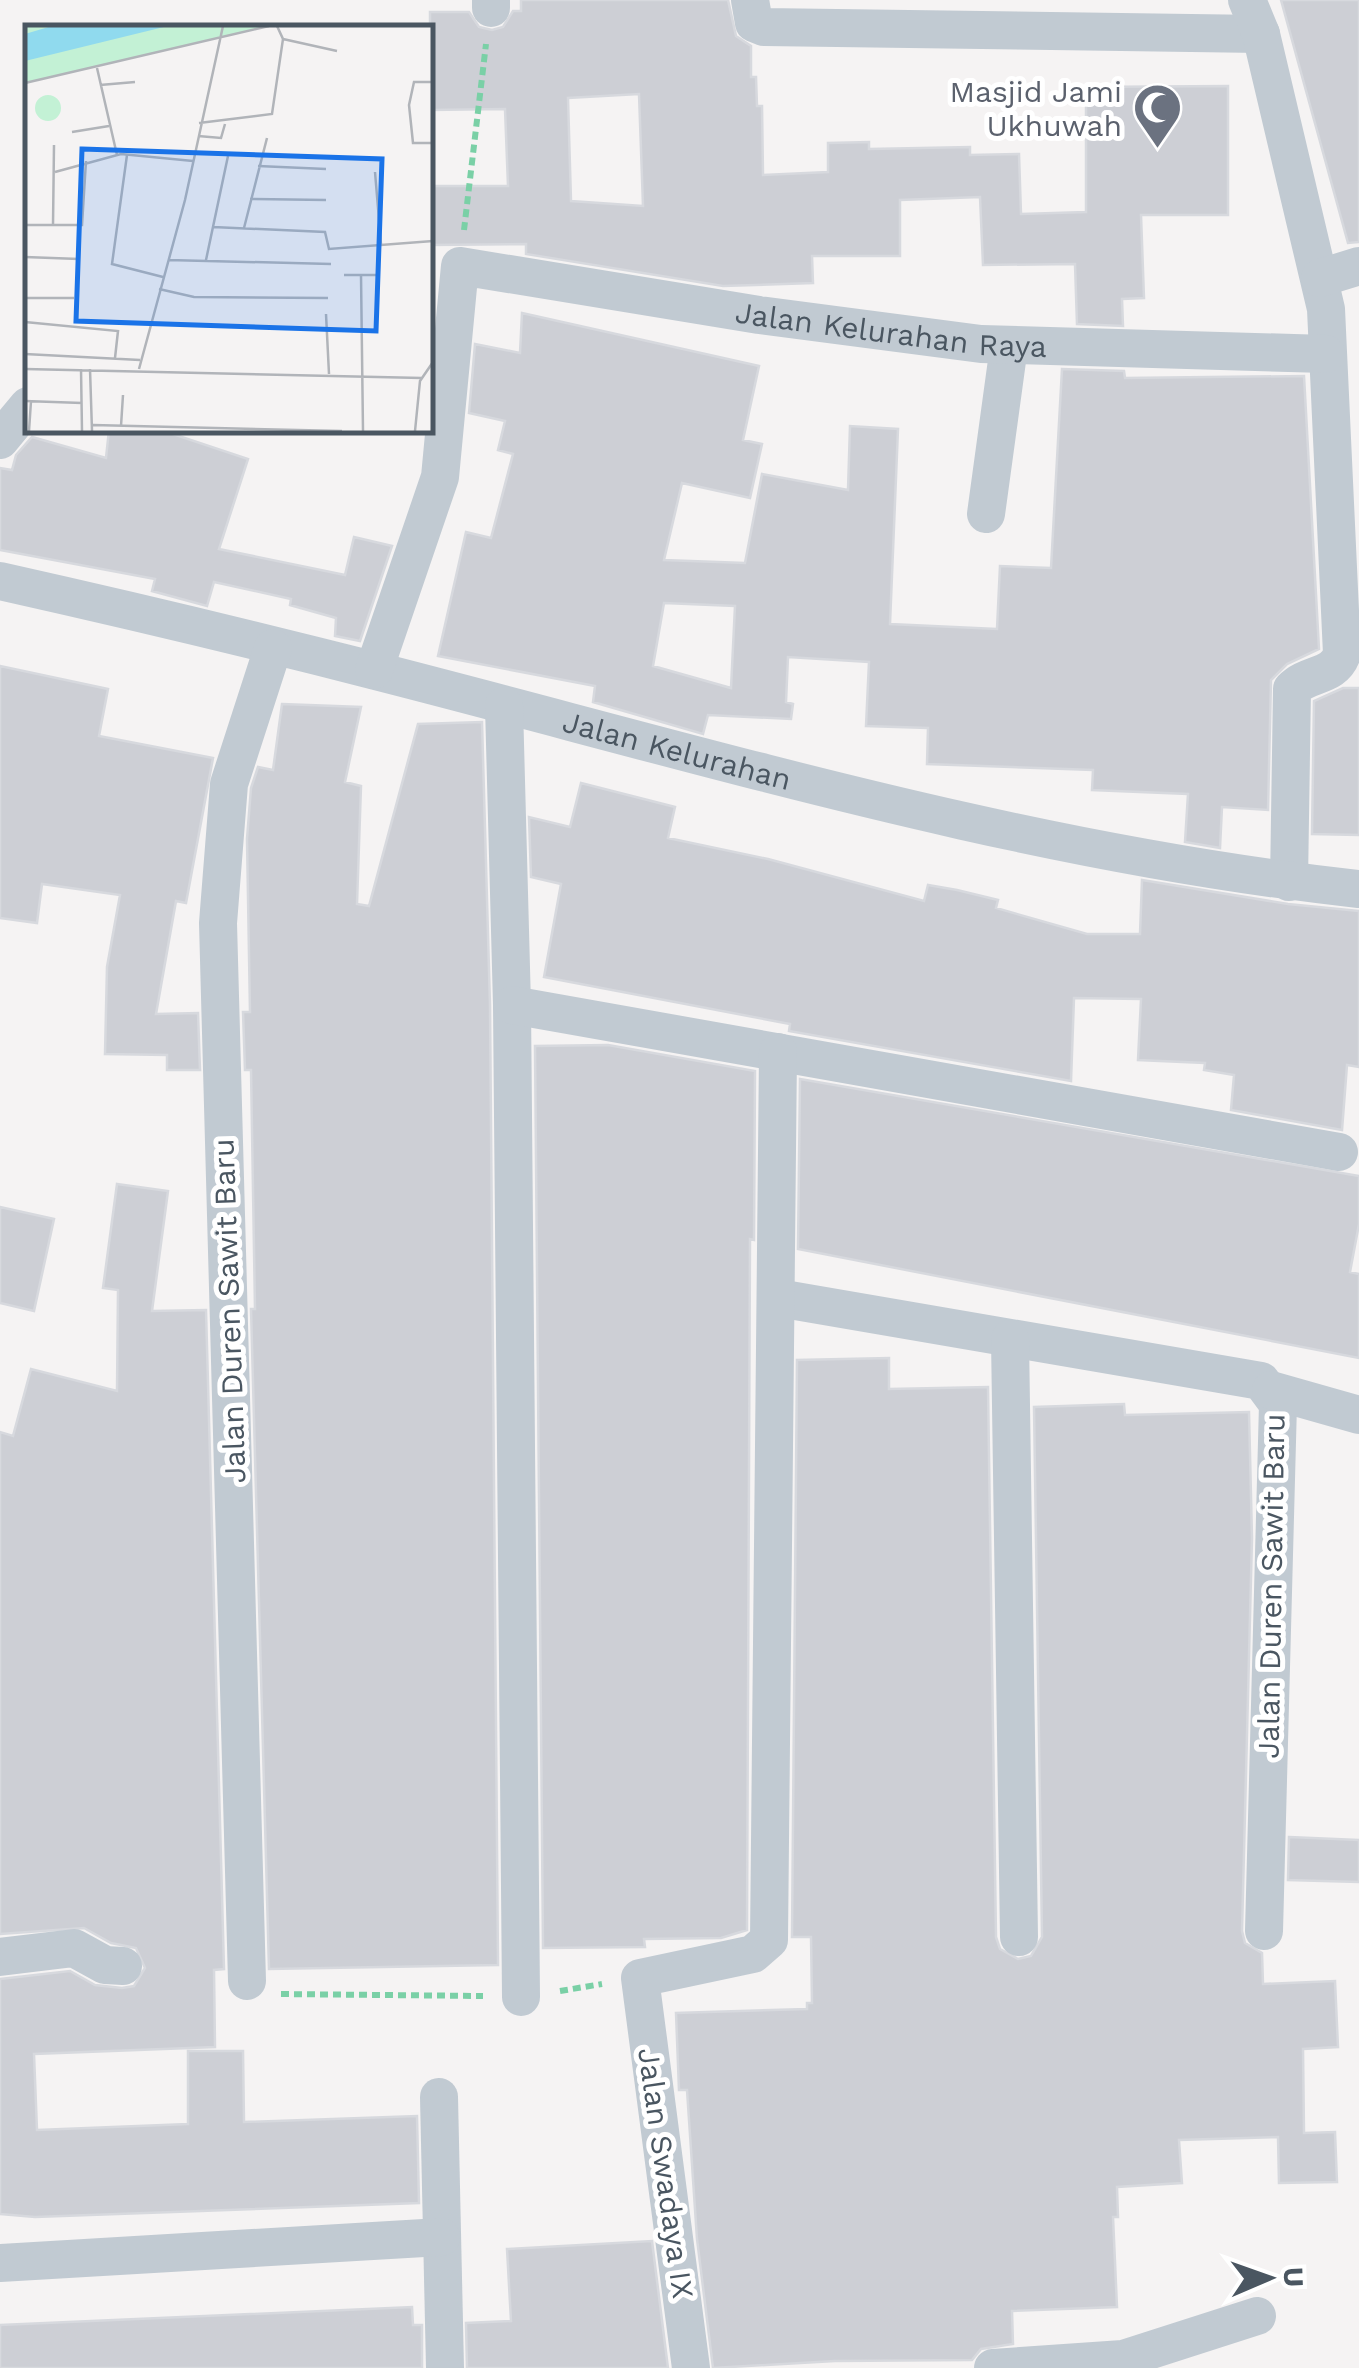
<svg xmlns="http://www.w3.org/2000/svg" width="1359" height="2368" viewBox="0 0 1359 2368" font-family="'Work Sans',sans-serif">
	<rect width="100%" height="100%" fill="#f5f3f3"/>
	<path fill="#cdcfd5" stroke="#d7d9de" stroke-width="2.5" fill-rule="evenodd" d="M 521,0 L 728,0 L 736,36 L 751,46 L 751,77 L 756,77 L 757,106 L 762,106 L 763,175 L 828,172 L 828,143 L 869,142 L 869,149 L 970,147 L 970,155 L 1019,154 L 1021,214 L 1086,212 L 1086,87 L 1228,86 L 1228,215 L 1141,215 L 1144,298 L 1122,299 L 1123,326 L 1077,324 L 1075,264 L 983,265 L 980,197 L 900,200 L 900,256 L 812,256 L 813,283 L 723,286 L 526,254 L 526,244 L 430,245 L 430,186 L 508,186 L 505,109 L 430,110 L 430,12 L 469,12 L 479,27 L 492,30 L 503,27 L 513,11 L 521,11 ZM 639,94 L 643,206 L 571,201 L 568,98 Z
		M 1281,0 L 1359,0 L 1359,242 L 1348,243 Z
		M 522,313 L 759,366 L 743,440 L 762,444 L 750,498 L 682,483 L 664,560 L 745,563 L 762,474 L 848,490 L 850,426 L 898,429 L 890,624 L 997,629 L 1000,566 L 1051,568 L 1062,369 L 1124,371 L 1125,378 L 1304,376 L 1319,649 L 1287,664 L 1271,680 L 1268,810 L 1222,807 L 1220,848 L 1185,842 L 1188,794 L 1092,790 L 1093,770 L 927,764 L 928,728 L 866,726 L 869,662 L 788,657 L 786,702 L 793,704 L 791,719 L 708,715 L 703,734 L 593,702 L 595,686 L 438,656 L 466,532 L 491,538 L 513,454 L 498,450 L 505,421 L 469,413 L 475,344 L 520,353 ZM 664,603 L 735,606 L 731,688 L 653,666 Z
		M 109,430 L 161,430 L 248,459 L 219,549 L 345,575 L 354,537 L 392,546 L 360,641 L 335,636 L 336,618 L 290,605 L 291,599 L 214,582 L 207,606 L 152,591 L 155,579 L 0,550 L 0,468 L 12,470 L 16,455 L 32,437 L 106,458 Z
		M 0,666 L 108,689 L 99,736 L 213,758 L 186,903 L 176,901 L 156,1014 L 198,1013 L 200,1070 L 167,1070 L 167,1055 L 105,1054 L 107,967 L 120,895 L 42,884 L 37,923 L 0,918 Z
		M 1343,688 L 1359,688 L 1359,835 L 1312,834 L 1314,701 Z
		M 282,704 L 361,707 L 345,782 L 361,786 L 357,904 L 369,906 L 418,724 L 482,722 L 490,1005 L 498,1965 L 269,1969 L 251,1309 L 255,1309 L 251,1070 L 245,1070 L 243,1012 L 250,1012 L 247,839 L 251,788 L 258,767 L 273,770 Z
		M 581,783 L 675,807 L 668,838 L 768,859 L 924,901 L 928,885 L 957,890 L 998,900 L 996,908 L 1087,934 L 1140,934 L 1142,880 L 1288,904 L 1359,911 L 1359,1067 L 1347,1065 L 1342,1130 L 1231,1110 L 1234,1075 L 1204,1070 L 1205,1063 L 1138,1060 L 1141,999 L 1074,998 L 1071,1081 L 789,1031 L 790,1024 L 544,977 L 561,884 L 531,877 L 529,817 L 570,827 Z
		M 608,1045 L 755,1071 L 754,1240 L 750,1239 L 747,1930 L 721,1938 L 644,1939 L 645,1947 L 543,1948 L 535,1046 Z
		M 800,1079 L 1359,1176 L 1359,1224 L 1350,1272 L 1359,1274 L 1359,1358 L 798,1249 Z
		M 117,1184 L 168,1191 L 152,1311 L 206,1310 L 224,1969 L 214,1970 L 215,2047 L 34,2054 L 37,2130 L 188,2124 L 188,2051 L 243,2051 L 244,2122 L 417,2116 L 419,2203 L 35,2217 L 0,2214 L 0,1979 L 70,1971 L 95,1985 L 122,1988 L 134,1986 L 145,1968 L 136,1948 L 111,1943 L 84,1928 L 0,1934 L 0,1432 L 13,1436 L 31,1369 L 117,1391 L 118,1290 L 103,1288 Z
		M 0,1207 L 54,1219 L 34,1311 L 0,1303 Z
		M 889,1358 L 889,1389 L 988,1387 L 996,1937 L 1000,1949 L 1018,1959 L 1031,1956 L 1042,1937 L 1034,1407 L 1124,1404 L 1125,1415 L 1249,1412 L 1252,1538 L 1242,1931 L 1245,1943 L 1262,1953 L 1263,1984 L 1335,1981 L 1338,2047 L 1303,2049 L 1304,2133 L 1335,2132 L 1337,2182 L 1279,2183 L 1278,2137 L 1179,2140 L 1182,2183 L 1117,2187 L 1118,2217 L 1113,2217 L 1117,2307 L 1012,2311 L 1013,2344 L 981,2349 L 972,2360 L 835,2361 L 713,2368 L 697,2239 L 687,2090 L 679,2090 L 676,2013 L 807,2009 L 807,2003 L 812,2003 L 811,1937 L 792,1937 L 797,1360 Z
		M 1289,1837 L 1359,1840 L 1359,1882 L 1288,1880 Z
		M 652,2241 L 668,2368 L 467,2368 L 466,2323 L 511,2321 L 507,2249 Z
		M 412,2307 L 413,2325 L 422,2325 L 422,2368 L 0,2368 L 0,2325 Z"/>
	<g fill="none" stroke-linecap="round" stroke-linejoin="round">
		<path stroke="#7ad0a6" stroke-width="6" stroke-dasharray="8 5" stroke-linecap="butt" d="M 464,230 L 486,44
			M 560,1991 L 602,1984
			M 281,1994 L 483,1996"/>
		<g stroke="#c1cad2" stroke-width="38">
			<path d="M 750,0 L 754,23 L 764,27 L 1261,34"/>
			<path d="M 1247,0 L 1261,34 L 1326,309 L 1342,654 C 1334,678 1308,672 1292,689 L 1289,882"/>
			<path d="M 491,8 L 491,0"/>
			<path d="M 1320,278 L 1359,266"/>
			<path d="M 0,440 L 28,406"/>
			<path d="M 986,514 L 1009,346"/>
			<path id="s1" d="M 0,581 C 125,609 251,639 376,671 C 701,754 1024,853 1359,889"/>
			<path id="s2" d="M 374,670 L 440,477 L 460,266 L 759,315 L 981,344 L 1326,354"/>
			<path d="M 504,706 L 512,1005 L 521,1997"/>
			<path d="M 512,1005 L 1339,1152"/>
			<path d="M 778,1298 L 1261,1381 L 1278,1404 L 1264,1931"/>
			<path d="M 1010,1339 L 1019,1937"/>
			<path d="M 1271,1390 L 1359,1415"/>
			<path d="M 0,1957 L 74,1948 L 105,1965 L 123,1966"/>
			<path d="M 247,1981 L 218,923 L 229,784 L 273,648"/>
			<path d="M 439,2097 L 445,2368"/>
			<path d="M 0,2263 L 441,2237"/>
			<path d="M 691,2368 L 640,1978 L 753,1954 L 769,1940 L 778,1052"/>
			<path d="M 993,2368 L 1123,2359 L 1257,2316"/>
		</g>
	</g>
	<defs>
		<symbol id="mosque-pin" viewBox="-11 -11 22 30"><path d="M0 17L-7.5 6A9.5 9.5 0 1 1 7.5 6Z" fill="#6b7280" stroke="#fff"/><path d="M3.5-4.9A6 6 0 1 0 3.5 4.9A5 5 0 1 1 3.5-4.9Z" fill="#fff"/></symbol>
	</defs>
	<g fill-rule="evenodd">
		<use href="#mosque-pin" x="1130" y="80" width="55" height="75"/>
	</g>
	<g text-anchor="middle" dominant-baseline="central" stroke-width="10" stroke-linejoin="round" paint-order="stroke">
		<g font-size="30" fill="#5b616d" stroke="#fff" text-anchor="end">
			<text x="1122" y="91">Masjid Jami<tspan x="1122" dy="34">Ukhuwah</tspan></text>
		</g>
		<g font-size="30" fill="#4a5661" stroke="#fff">
			<text stroke="none"><textPath href="#s2" startOffset="852">Jalan Kelurahan Raya</textPath></text>
			<text stroke="none"><textPath href="#s1" startOffset="698">Jalan Kelurahan</textPath></text>
			<text transform="translate(229 1311) rotate(-92)">Jalan Duren Sawit Baru</text>
			<text transform="translate(1271 1586) rotate(-89)">Jalan Duren Sawit Baru</text>
			<text transform="translate(666 2173) rotate(82)">Jalan Swadaya IX</text>
		</g>
	</g>
	<g transform="translate(25 25)">
		<rect width="408" height="408" fill="#f5f3f3"/>
		<path d="M 0,1 L 244,1 L 0,58 ZM10 83a13 13 0 1 1 26 0a13 13 0 1 1-26 0Z" fill="#c3f1d5"/>
		<path d="M 27,1 L 143,1 L 0,36 L 0,9 Z" fill="#90daee"/>
		<path fill="none" stroke="#b1b4b9" stroke-width="2.5" d="M 258,14 L 312,26M 72,43 L 92,130M 408,57 L 389,57 L 384,80 L 388,118 L 408,118M 0,58 L 244,1M 75,60 L 110,57M 174,98 L 247,89 L 258,14 L 252,1M 47,107 L 84,101M 173,111 L 196,113 L 200,99M 102,130 L 87,239 L 138,252M 233,141 L 301,144M 30,147 L 96,129 L 168,136M 350,147 L 356,219M 225,174 L 301,175M 0,200 L 57,200 L 61,136M 28,200 L 29,120M 188,202 L 300,207 L 304,224 L 408,216M 219,203 L 242,113M 0,232 L 54,234M 143,235 L 306,239M 181,235 L 203,131M 319,250 L 355,250M 336,250 L 338,406M 134,264 L 169,272 L 303,273M 0,273 L 49,273M 301,289 L 304,349M 0,297 L 93,306 L 90,333M 0,329 L 115,335M 0,344 L 397,353M 56,344 L 57,406M 65,344 L 67,406M 114,344 L 160,175 L 198,1M 0,376 L 57,378M 68,400 L 317,406M 96,401 L 98,370M 4,406 L 6,376M 390,406 L 395,356 L 408,337"/>
		<path fill="#1a73e8" fill-opacity="0.15" stroke="#1a73e8" stroke-width="5" d="M 57,124 L 357,134 L 351,306 L 51,296 Z"/>
		<rect width="408" height="408" fill="none" stroke="#4a5661" stroke-width="5"/>
	</g>
	<g transform="translate(1269 2278) rotate(88)" stroke="#ffffff" stroke-width="8" paint-order="stroke">
	<path d="M0-8L18 38L0 25L-18 38Z" fill="#4a5661"/>
	<text y="-15" font-size="28" font-weight="bold" text-anchor="middle" fill="#4a5661">U</text>
	</g>
</svg>
